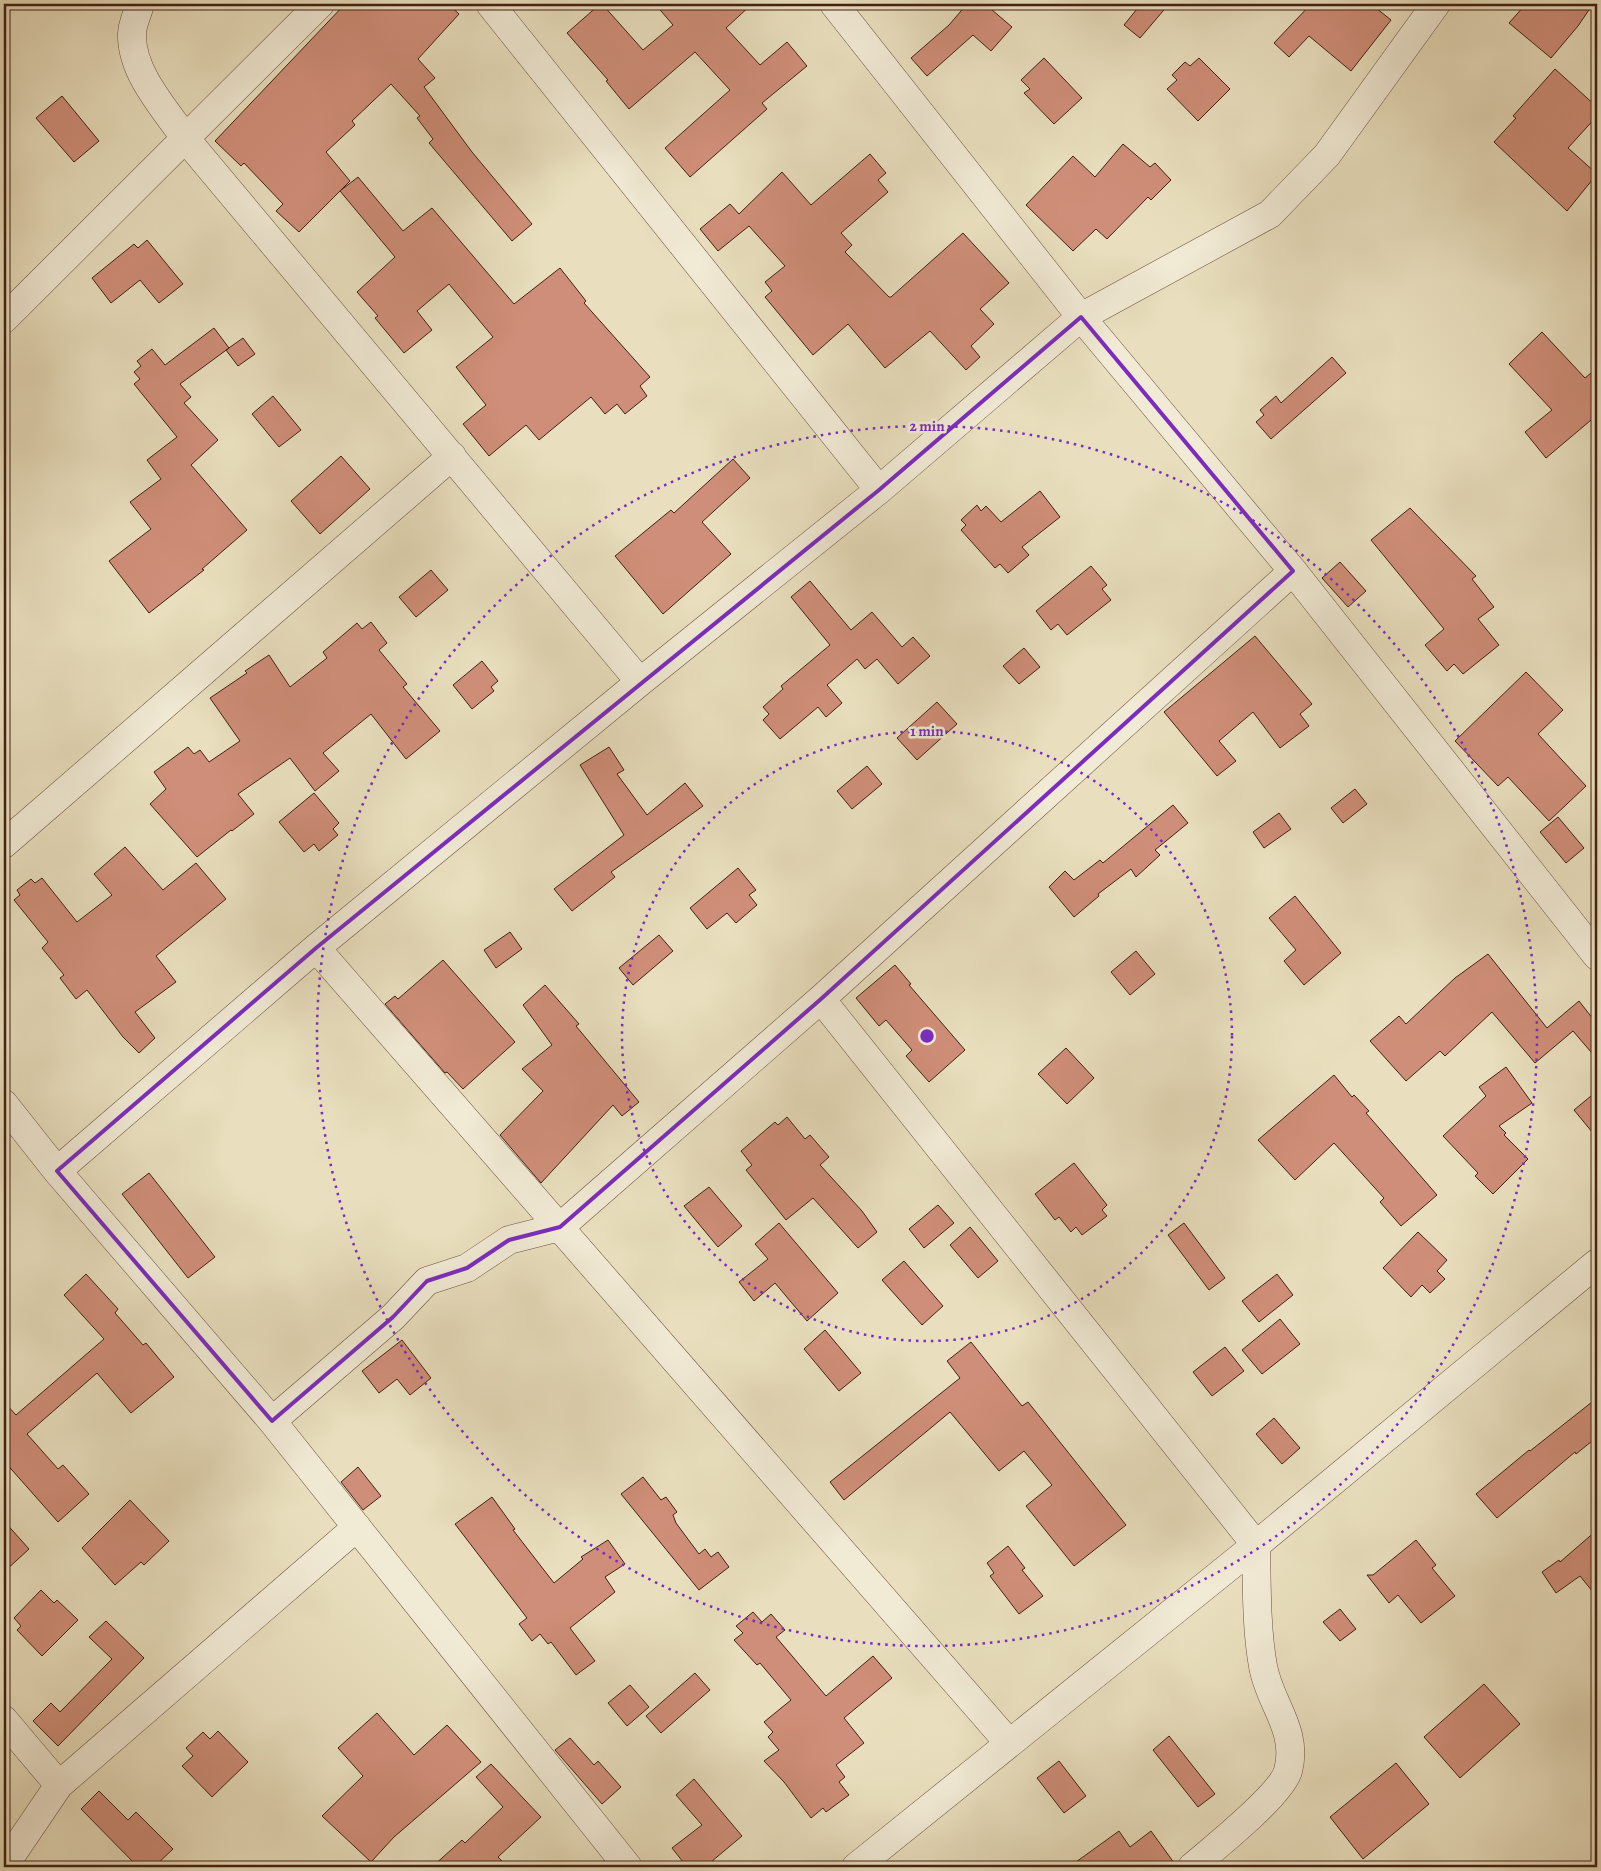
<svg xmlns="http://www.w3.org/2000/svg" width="1601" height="1871" viewBox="0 0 1601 1871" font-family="Alegreya,serif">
	<rect width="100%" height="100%" fill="#e9dfbe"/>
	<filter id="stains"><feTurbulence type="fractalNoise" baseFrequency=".004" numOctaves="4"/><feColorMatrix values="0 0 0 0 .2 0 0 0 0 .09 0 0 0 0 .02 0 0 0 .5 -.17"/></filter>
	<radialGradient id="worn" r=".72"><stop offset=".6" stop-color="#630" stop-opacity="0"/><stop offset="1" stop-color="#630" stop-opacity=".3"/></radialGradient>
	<path fill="#cf8e79" stroke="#422112" d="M 345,4 L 448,4 L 459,14 L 418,59 L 435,78 L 424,87 L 472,152 L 532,224 L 512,241 L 429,143 L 433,139 L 417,118 L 420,116 L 391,84 L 352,121 L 355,125 L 326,152 L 350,181 L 299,232 L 276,211 L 283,204 L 244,163 L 241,166 L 215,141 Z
		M 600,4 L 602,4 L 643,50 L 673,25 L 655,4 L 752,4 L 726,28 L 760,65 L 787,42 L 807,66 L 762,103 L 767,109 L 690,177 L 665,148 L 730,90 L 695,52 L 629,109 L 606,81 L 608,80 L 567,33 Z
		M 967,4 L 985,4 L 1012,27 L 991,51 L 973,35 L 927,76 L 911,58 L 949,25 Z
		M 1141,4 L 1169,4 L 1140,38 L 1124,25 Z
		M 1311,4 L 1371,4 L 1391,20 L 1351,71 L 1309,36 L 1289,57 L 1274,43 Z
		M 1526,4 L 1593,4 L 1578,26 L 1551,58 L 1509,23 Z
		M 1044,58 L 1082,98 L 1054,124 L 1024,93 L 1030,89 L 1021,80 Z
		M 1199,58 L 1230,89 L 1198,121 L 1167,89 L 1177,80 L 1172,75 L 1185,62 L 1190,66 Z
		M 1555,69 L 1597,107 L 1597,116 L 1568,148 L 1597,174 L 1567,211 L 1494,142 L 1516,118 L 1513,116 Z
		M 62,96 L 99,141 L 74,162 L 36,118 Z
		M 1123,144 L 1150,167 L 1155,163 L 1171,180 L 1151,200 L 1148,197 L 1107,239 L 1096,229 L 1073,251 L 1026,205 L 1073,156 L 1095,177 Z
		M 870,154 L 886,173 L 878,180 L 888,192 L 841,233 L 852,245 L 845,252 L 889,297 L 891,297 L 963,233 L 1009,283 L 980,309 L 994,324 L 971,346 L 980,357 L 966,370 L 930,331 L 885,368 L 848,324 L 813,355 L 765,297 L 772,291 L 765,282 L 785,266 L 749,226 L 718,251 L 700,229 L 730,204 L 739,214 L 782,172 L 811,205 Z
		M 358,177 L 403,231 L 432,208 L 514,304 L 560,268 L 586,301 L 584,303 L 650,377 L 640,386 L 647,396 L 625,414 L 617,404 L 605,414 L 591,397 L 539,440 L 526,425 L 489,456 L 463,424 L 486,405 L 456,367 L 493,337 L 449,284 L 417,311 L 432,330 L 404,353 L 375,318 L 378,316 L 357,292 L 395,257 L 340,191 Z
		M 147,240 L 183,284 L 159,303 L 140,280 L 111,303 L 92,278 L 134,244 L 138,248 Z
		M 214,328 L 229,348 L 180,384 L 191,397 L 184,403 L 218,440 L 191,465 L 247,530 L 202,569 L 204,570 L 149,613 L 109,561 L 151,529 L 130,502 L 161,479 L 147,460 L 177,437 L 134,384 L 140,379 L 134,372 L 141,366 L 137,361 L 152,349 L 165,365 Z
		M 1542,332 L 1585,378 L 1597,368 L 1597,415 L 1546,458 L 1525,432 L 1552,410 L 1509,364 Z
		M 243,338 L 255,354 L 238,366 L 226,350 Z
		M 1332,357 L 1346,373 L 1271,439 L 1256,422 L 1264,415 L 1260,410 L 1276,396 L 1281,403 Z
		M 273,396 L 301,430 L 279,447 L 252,414 Z
		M 341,456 L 370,489 L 320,534 L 291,501 Z
		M 733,459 L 750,478 L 702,522 L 731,554 L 663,614 L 615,556 L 671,510 L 674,513 Z
		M 1040,491 L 1060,517 L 1022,547 L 1029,555 L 1008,573 L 1000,564 L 995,568 L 961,530 L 966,525 L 961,520 L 977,505 L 981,511 L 986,506 L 1001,522 Z
		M 1410,508 L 1476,576 L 1472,579 L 1494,607 L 1478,619 L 1499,645 L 1463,674 L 1454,664 L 1447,671 L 1425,645 L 1444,629 L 1371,540 Z
		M 1340,562 L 1366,591 L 1348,607 L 1322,578 Z
		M 1091,566 L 1107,585 L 1102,589 L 1111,600 L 1067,635 L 1058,624 L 1051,630 L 1036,611 Z
		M 431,570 L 448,590 L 416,617 L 399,597 Z
		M 810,581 L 851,630 L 872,612 L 902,647 L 913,637 L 930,656 L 898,684 L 877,659 L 865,669 L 857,659 L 827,685 L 842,703 L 826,717 L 818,707 L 780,739 L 763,720 L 769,714 L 763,707 L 783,689 L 781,686 L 830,645 L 791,597 Z
		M 371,622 L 387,643 L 379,650 L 407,684 L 403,687 L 440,731 L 406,759 L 371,714 L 323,753 L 339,771 L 315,791 L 290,758 L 238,794 L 254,814 L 232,831 L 231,830 L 197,857 L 150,804 L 166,789 L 154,772 L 188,747 L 194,754 L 200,750 L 209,762 L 240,741 L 210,698 L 247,673 L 245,671 L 269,655 L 290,687 L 327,658 L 323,652 L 357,623 L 362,629 Z
		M 1255,636 L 1312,704 L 1300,714 L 1309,726 L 1280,748 L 1253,712 L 1219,741 L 1236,761 L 1217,776 L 1164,712 Z
		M 1024,648 L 1040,667 L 1019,684 L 1003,666 Z
		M 482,661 L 498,681 L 491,687 L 494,691 L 472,709 L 453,685 Z
		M 1526,672 L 1563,710 L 1538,734 L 1586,786 L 1549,821 L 1508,777 L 1498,786 L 1455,741 Z
		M 937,702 L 957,724 L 917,760 L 897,738 Z
		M 609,747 L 624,770 L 617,774 L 647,815 L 685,783 L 703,806 L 611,872 L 615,877 L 572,911 L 554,889 L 624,835 L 580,765 Z
		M 867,766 L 882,784 L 852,809 L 837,791 Z
		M 1355,789 L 1367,804 L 1343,823 L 1331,808 Z
		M 314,793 L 339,823 L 333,829 L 338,835 L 319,851 L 314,844 L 304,852 L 279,822 Z
		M 1173,805 L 1188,823 L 1155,850 L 1160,855 L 1136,877 L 1131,869 L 1098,894 L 1099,896 L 1074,917 L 1049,887 L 1065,871 L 1074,880 L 1100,860 L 1103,863 Z
		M 1279,813 L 1291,829 L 1264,848 L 1253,832 Z
		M 1558,817 L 1584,848 L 1566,863 L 1540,832 Z
		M 125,847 L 163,890 L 196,863 L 226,899 L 156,956 L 176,982 L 135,1012 L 155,1038 L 139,1053 L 123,1037 L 87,990 L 76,999 L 60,978 L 64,975 L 42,948 L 48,942 L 14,900 L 20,895 L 17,890 L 31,879 L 35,883 L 42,878 L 77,922 L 112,895 L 94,874 Z
		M 738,868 L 756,890 L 749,895 L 757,905 L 736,923 L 727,913 L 707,929 L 690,908 Z
		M 1295,896 L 1341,953 L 1304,985 L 1284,961 L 1296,950 L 1269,918 Z
		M 510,932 L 522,949 L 496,968 L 484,950 Z
		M 659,935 L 673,951 L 633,985 L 619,968 Z
		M 1136,951 L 1155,974 L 1130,995 L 1111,972 Z
		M 1488,954 L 1547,1028 L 1579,1001 L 1597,1024 L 1597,1059 L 1573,1031 L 1535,1063 L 1492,1012 L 1445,1056 L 1440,1051 L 1406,1081 L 1370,1041 L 1399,1016 L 1406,1024 L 1455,978 Z
		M 443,960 L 515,1042 L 463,1089 L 447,1072 L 445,1073 L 385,1004 L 395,996 L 398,999 Z
		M 895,965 L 911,984 L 909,985 L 965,1050 L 929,1082 L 906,1056 L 912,1050 L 886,1020 L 879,1026 L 856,998 Z
		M 545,985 L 579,1024 L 576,1026 L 639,1102 L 622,1116 L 613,1105 L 541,1183 L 500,1135 L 543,1091 L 522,1069 L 552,1045 L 523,1005 Z
		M 1066,1048 L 1094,1078 L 1067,1104 L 1038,1074 Z
		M 1506,1067 L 1532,1103 L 1499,1126 L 1506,1133 L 1504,1135 L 1528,1159 L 1493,1194 L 1475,1176 L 1478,1173 L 1443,1136 L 1486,1096 L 1479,1087 Z
		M 1334,1075 L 1352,1097 L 1354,1095 L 1369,1111 L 1366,1113 L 1437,1195 L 1401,1226 L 1380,1202 L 1384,1198 L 1334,1143 L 1295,1180 L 1258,1140 Z
		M 1597,1091 L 1597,1138 L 1574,1110 Z
		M 787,1117 L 805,1139 L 810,1135 L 829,1157 L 820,1165 L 862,1211 L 877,1232 L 858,1248 L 813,1198 L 786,1220 L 746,1170 L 752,1165 L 741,1151 L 775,1122 L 778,1125 Z
		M 1074,1163 L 1107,1205 L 1102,1210 L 1107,1216 L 1082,1235 L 1076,1227 L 1071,1232 L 1059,1217 L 1055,1220 L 1035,1194 Z
		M 149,1173 L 215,1257 L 188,1278 L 122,1194 Z
		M 709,1187 L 742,1226 L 718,1247 L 684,1206 Z
		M 938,1205 L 954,1223 L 924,1248 L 909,1229 Z
		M 779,1223 L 838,1293 L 807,1321 L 775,1283 L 754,1301 L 739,1282 L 768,1259 L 755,1244 Z
		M 1184,1223 L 1225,1278 L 1209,1290 L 1168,1235 Z
		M 970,1227 L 998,1261 L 978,1278 L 950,1245 Z
		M 1418,1232 L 1447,1260 L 1437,1271 L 1445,1279 L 1430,1293 L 1422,1285 L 1411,1297 L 1383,1268 Z
		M 904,1261 L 943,1306 L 922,1325 L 882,1280 Z
		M 86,1274 L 118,1309 L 115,1313 L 143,1345 L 146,1343 L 174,1377 L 131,1413 L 97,1373 L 27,1434 L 58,1469 L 63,1465 L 89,1494 L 58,1522 L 4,1461 L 4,1402 L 16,1415 L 104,1339 L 64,1295 Z
		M 1277,1274 L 1293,1295 L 1259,1322 L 1242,1301 Z
		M 1280,1319 L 1300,1344 L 1262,1374 L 1242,1350 Z
		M 825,1330 L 861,1373 L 839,1391 L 804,1349 Z
		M 402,1340 L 431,1378 L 410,1395 L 397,1379 L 379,1393 L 362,1371 Z
		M 971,1342 L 1022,1406 L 1028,1402 L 1126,1525 L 1074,1566 L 1026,1506 L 1052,1485 L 1024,1451 L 999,1471 L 950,1412 L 844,1500 L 830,1482 L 960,1378 L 947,1361 Z
		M 1225,1347 L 1244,1371 L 1212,1396 L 1193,1372 Z
		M 1597,1398 L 1597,1437 L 1576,1454 L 1575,1452 L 1497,1518 L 1476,1494 L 1529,1450 L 1530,1451 Z
		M 1274,1418 L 1300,1448 L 1282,1464 L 1256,1434 Z
		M 358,1467 L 381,1496 L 363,1510 L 341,1482 Z
		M 643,1477 L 661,1500 L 666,1497 L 677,1512 L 673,1515 L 676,1523 L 699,1554 L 705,1549 L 711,1557 L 718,1552 L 729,1567 L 699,1590 L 621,1494 Z
		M 492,1497 L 515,1529 L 513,1530 L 554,1583 L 583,1559 L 581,1557 L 608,1540 L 625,1564 L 605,1577 L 615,1592 L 570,1628 L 595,1661 L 576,1675 L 551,1642 L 548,1644 L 540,1634 L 532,1641 L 519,1624 L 527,1618 L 455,1524 Z
		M 130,1500 L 169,1541 L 144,1565 L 141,1562 L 115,1585 L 82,1548 Z
		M 4,1521 L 29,1549 L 4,1572 Z
		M 1597,1530 L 1597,1597 L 1580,1576 L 1556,1593 L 1542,1572 L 1559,1560 L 1560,1562 Z
		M 1416,1540 L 1436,1565 L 1432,1568 L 1455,1596 L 1421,1623 L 1398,1595 L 1389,1603 L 1367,1575 L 1373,1575 Z
		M 1008,1546 L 1025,1568 L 1022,1570 L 1043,1596 L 1019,1614 L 990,1576 L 994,1573 L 987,1563 Z
		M 41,1590 L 54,1603 L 57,1600 L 78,1620 L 42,1656 L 17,1630 L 21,1626 L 14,1618 Z
		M 1340,1609 L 1356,1629 L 1340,1641 L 1323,1622 Z
		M 753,1612 L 762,1622 L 771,1614 L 785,1630 L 776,1637 L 826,1696 L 873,1656 L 892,1678 L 844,1718 L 864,1743 L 836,1765 L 845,1777 L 839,1782 L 849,1795 L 826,1812 L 823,1808 L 811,1818 L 784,1782 L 764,1761 L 779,1750 L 768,1737 L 773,1732 L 764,1722 L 791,1700 L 760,1663 L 757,1665 L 734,1640 L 743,1633 L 736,1626 Z
		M 106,1621 L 144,1658 L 58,1746 L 33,1721 L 51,1703 L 60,1712 L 112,1659 L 89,1637 Z
		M 695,1673 L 710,1690 L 661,1733 L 646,1716 Z
		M 1484,1684 L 1520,1724 L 1460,1778 L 1424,1737 Z
		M 630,1685 L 649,1707 L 627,1726 L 608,1703 Z
		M 377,1713 L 414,1755 L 447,1725 L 481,1762 L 394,1837 L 371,1862 L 322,1816 L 363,1776 L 338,1748 Z
		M 218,1731 L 248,1762 L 212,1797 L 182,1766 L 193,1756 L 186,1748 L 203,1732 L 210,1739 Z
		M 1169,1736 L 1215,1794 L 1198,1807 L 1153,1750 Z
		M 570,1738 L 594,1765 L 598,1761 L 621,1787 L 602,1804 L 555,1750 Z
		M 1059,1761 L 1086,1796 L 1064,1813 L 1037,1778 Z
		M 1396,1763 L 1429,1804 L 1363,1859 L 1330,1817 Z
		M 491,1764 L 541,1817 L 498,1857 L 508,1867 L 432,1867 L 462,1840 L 465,1843 L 503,1807 L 476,1777 Z
		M 694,1779 L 742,1836 L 705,1867 L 687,1867 L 672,1848 L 702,1825 L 676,1795 Z
		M 99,1791 L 128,1820 L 136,1812 L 173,1849 L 154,1867 L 138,1867 L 81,1809 Z
		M 1119,1831 L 1130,1847 L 1151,1831 L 1177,1867 L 1069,1867 Z"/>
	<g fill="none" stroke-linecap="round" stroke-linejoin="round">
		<defs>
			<path id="minor" d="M 140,4 C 138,13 132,24 132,34 C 131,72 164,108 185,138 L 640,682
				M 490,4 L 879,490
				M 834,4 L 1081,317 L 1293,571 L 1597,956
				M 4,319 L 320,4
				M 4,844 L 452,456
				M 316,948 L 1009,1743
				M 821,999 L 1256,1545 C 1257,1585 1256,1627 1263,1666 C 1269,1703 1299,1730 1288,1771 C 1281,1795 1213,1849 1192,1867
				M 4,1104 L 57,1171 L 272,1421 L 628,1867
				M 57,1171 L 316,948 L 640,682 L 879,490 L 1081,317 L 1270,214 L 1327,155 L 1436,4
				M 272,1421 L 393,1317 L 427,1281 L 467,1268 L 509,1240 L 560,1227 L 821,999 L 1293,571
				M 4,1720 L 59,1785
				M 4,1866 L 59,1785 L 357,1527
				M 856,1867 L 1256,1545 L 1597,1263"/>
		</defs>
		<use href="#minor" stroke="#6c503d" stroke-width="29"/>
		<use href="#minor" stroke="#f1ead5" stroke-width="28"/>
	</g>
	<path fill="none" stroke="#7b2cbf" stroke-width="4" stroke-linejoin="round" d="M 1081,317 L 1293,571 L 821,999 L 560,1227 L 509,1240 L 467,1268 L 427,1281 L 393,1317 L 272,1421 L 57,1171 L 316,948 L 879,490 Z"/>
	<g fill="none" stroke="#7b2cbf" stroke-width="2.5" stroke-dasharray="2.5 5">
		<circle cx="927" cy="1036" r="305"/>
		<circle cx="927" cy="1036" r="610"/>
	</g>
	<circle cx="927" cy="1036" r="8" fill="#7b2cbf" stroke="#f1ead5" stroke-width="2.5"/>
	<g font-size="15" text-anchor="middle" font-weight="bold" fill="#7b2cbf" stroke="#f1ead5" stroke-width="5" stroke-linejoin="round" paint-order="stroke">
		<text x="927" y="431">2 min</text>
		<text x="927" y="736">1 min</text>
	</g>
	<rect width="1601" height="1871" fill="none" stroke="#e9dfbe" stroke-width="20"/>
	<rect x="5" y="5" width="1591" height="1861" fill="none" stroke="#422112" stroke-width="2.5"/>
	<rect x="10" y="10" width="1581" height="1851" fill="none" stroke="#422112"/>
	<rect width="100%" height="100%" filter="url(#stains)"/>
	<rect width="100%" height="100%" fill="url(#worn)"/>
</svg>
